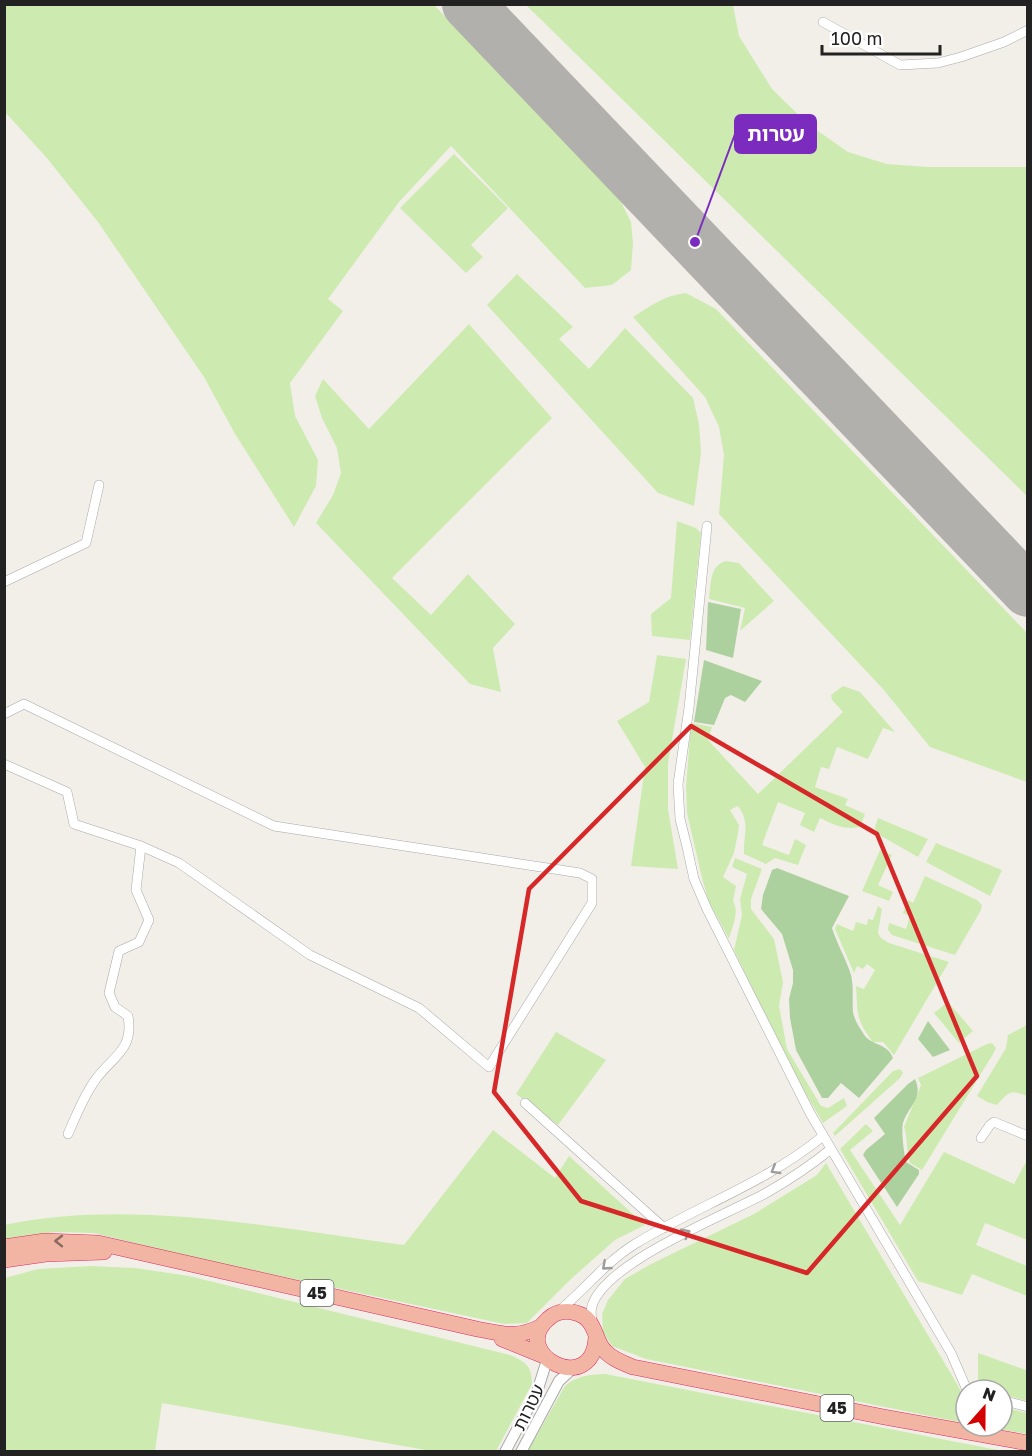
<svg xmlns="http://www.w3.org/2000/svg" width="1032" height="1456" viewBox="0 0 1032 1456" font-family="'Golos Text','Noto Sans Hebrew',sans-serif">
	<rect width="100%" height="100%" fill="#f2efe9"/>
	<path fill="#cdebb0" d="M 5,4 L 434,5 L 618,196 L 631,222 L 633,243 L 631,270 L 612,285 L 585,288 L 451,146 L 399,202 L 328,299 L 343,311 L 290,383 L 295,416 L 318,460 L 316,486 L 294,527 L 235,434 L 204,377 L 98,222 L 46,157 L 5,112 Z
		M 526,5 L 733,5 L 739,36 L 772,89 L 808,124 L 848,152 L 887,164 L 927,167 L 1027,167 L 1027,496 Z
		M 454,154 L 508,208 L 471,245 L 483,257 L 466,273 L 400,208 Z
		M 517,274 L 573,327 L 559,339 L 589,369 L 625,328 L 693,398 L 699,424 L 701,453 L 694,506 L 658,493 L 487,305 Z
		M 686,293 L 716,309 L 1027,633 L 1027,782 L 930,747 L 883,689 L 719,514 L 724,455 L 719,427 L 705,397 L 633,317 C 650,306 665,295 686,293 Z
		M 469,324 L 552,418 L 392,578 L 431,615 L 468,574 L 515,624 L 493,648 L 501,692 L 470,684 L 316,523 L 333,495 L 341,473 L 337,448 L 322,418 L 315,396 L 323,379 L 369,429 Z
		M 677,521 L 696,528 L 701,533 L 690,640 L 652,636 L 651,614 L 671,598 Z
		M 726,561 L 739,563 L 774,601 L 740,631 L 745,608 L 709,599 C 711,584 709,566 726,561 Z
		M 657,655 L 686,659 L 668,763 L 668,809 L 678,869 L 631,866 L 645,767 L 617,721 L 649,702 Z
		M 843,686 L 860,692 L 895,732 L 883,728 L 868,759 L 837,747 L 829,769 L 821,767 L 815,787 L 848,799 L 845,805 L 865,814 L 860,827 C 844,830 834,825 820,818 L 814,832 L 800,825 L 805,813 L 778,802 L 762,845 L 789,855 L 795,839 L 806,845 L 798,865 L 775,858 L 766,864 L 744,854 C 743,834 751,824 738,806 L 730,810 L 739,825 L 738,833 L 734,853 L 723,877 L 736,886 L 733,901 C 740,912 732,927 729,939 L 709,902 L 702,878 L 687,813 L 686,787 L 691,723 L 712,727 L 708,740 L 758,794 L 843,712 L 832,700 L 831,695 Z
		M 878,818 L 928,839 L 918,857 L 876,833 L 875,827 Z
		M 936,843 L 1002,870 L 990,896 L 926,862 Z
		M 880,850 L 892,855 L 878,885 L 893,892 L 889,901 L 862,891 Z
		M 735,858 L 762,869 L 751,899 L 751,909 L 774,939 L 783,982 L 779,1006 L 787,1049 L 821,1106 L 828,1108 L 844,1098 L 847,1106 L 823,1123 L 793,1072 L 734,950 L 742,915 L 740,899 L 747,874 L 732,867 Z
		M 925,876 L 977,900 L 982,905 L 981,910 L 955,955 L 892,935 L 888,930 L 889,923 L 906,929 L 910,916 L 903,913 L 908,900 L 913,903 Z
		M 878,906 L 882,909 L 878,933 L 881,938 L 889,943 L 949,962 L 894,1055 L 883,1042 L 873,1042 C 855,1019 858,1013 856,986 L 864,989 L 875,970 L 867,964 L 863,969 L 857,966 L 854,973 L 835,929 L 837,924 L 853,931 L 856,922 L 867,925 L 868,919 L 873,920 Z
		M 948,1002 L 973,1031 L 959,1043 L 934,1013 Z
		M 1027,1025 L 1027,1096 C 1010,1089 1009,1092 997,1105 L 987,1102 L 977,1096 L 1006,1048 L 1008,1035 Z
		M 556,1032 L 606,1060 L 558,1125 L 516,1094 Z
		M 992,1043 L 996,1048 L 993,1054 L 922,1170 L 910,1163 C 906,1151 908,1139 904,1127 L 921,1085 L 918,1078 L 987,1044 Z
		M 900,1069 L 903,1073 L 900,1078 L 835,1136 L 833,1133 L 835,1131 L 893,1071 Z
		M 866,1124 L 873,1131 L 850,1150 L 900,1225 L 944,1152 L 1014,1184 L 1027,1160 L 1027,1240 L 985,1223 L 976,1245 L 1027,1266 L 1027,1296 L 972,1274 L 962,1295 L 918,1281 L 840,1149 Z
		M 493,1130 L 555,1178 L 569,1156 L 645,1225 L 615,1240 L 571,1279 L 527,1323 L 504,1324 L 181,1255 L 94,1233 L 55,1232 L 5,1239 L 4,1225 C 131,1198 277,1228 404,1245 Z
		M 826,1163 L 957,1384 L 963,1395 L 959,1422 L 646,1359 L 612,1346 L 603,1332 L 602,1314 L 608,1300 L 625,1279 L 653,1263 L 754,1214 L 817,1175 Z
		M 91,1266 L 135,1268 L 189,1276 L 510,1355 C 526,1362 532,1366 532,1384 L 496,1451 L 431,1451 L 162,1403 L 155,1451 L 5,1451 L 5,1278 L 38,1269 Z
		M 978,1353 L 1026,1370 L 1027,1366 L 1027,1401 L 1002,1394 L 1002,1390 L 991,1390 L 978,1385 Z
		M 605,1374 L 1003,1451 L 527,1452 L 565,1386 C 578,1375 589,1375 605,1374 Z
		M 1002,1407 L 1027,1413 L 1027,1434 L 981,1426 L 1002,1426 Z"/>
	<path fill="#add19e" d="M 708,602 L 741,609 L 733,658 L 706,650 Z
		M 704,660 L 762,681 L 745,702 L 731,695 L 725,698 L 714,725 L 694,722 Z
		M 777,868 L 849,896 L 832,928 C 837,944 846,959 851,975 C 854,988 852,999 853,1012 C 854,1019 859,1027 863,1033 C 870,1046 887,1042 893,1058 L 859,1098 L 841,1083 L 828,1098 L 822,1098 L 796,1050 L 790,1018 L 789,999 L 793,983 L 793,970 L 782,934 L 761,909 L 763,895 L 772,870 Z
		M 928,1021 L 950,1050 L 933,1057 L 918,1039 Z
		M 915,1079 C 924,1099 908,1106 903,1123 C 901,1131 904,1153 906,1162 L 919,1170 L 919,1174 L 897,1207 L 863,1155 L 866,1150 L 885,1134 L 874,1118 L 908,1084 Z"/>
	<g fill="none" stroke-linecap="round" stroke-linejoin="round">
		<path stroke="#b1b0ac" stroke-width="52" d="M 468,4 L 1028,591"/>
		<defs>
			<path id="minor" d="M 823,22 L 900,65 L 938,63 L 961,57 L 1004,42 L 1028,30
				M 707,526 L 689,708 L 678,784 L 680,819 L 687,847 L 694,879 L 707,909 L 810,1113 L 951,1353 L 967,1390
				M 4,582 L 86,543 L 99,485
				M 4,714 L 24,704 L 274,826 L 580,873 L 592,879 L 592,903 L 489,1067 L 419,1008 L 310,955 L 179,863 L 141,846
				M 4,764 L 67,792 L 74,824 L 141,846 L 136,890 L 149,920 L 139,942 L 119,951 L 109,993 L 115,1007 L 128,1016 C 134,1050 113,1056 96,1079 C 84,1095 76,1116 68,1134
				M 525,1103 L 664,1228
				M 981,1138 L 990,1125 L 994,1122 L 1028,1136
				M 559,1311 C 585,1289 606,1262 635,1244 C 697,1206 766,1183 823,1136
				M 592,1324 C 592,1319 590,1312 592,1306 C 605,1262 726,1215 766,1193 C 789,1180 810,1166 831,1149
				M 1002,1400 L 1028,1407"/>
			<path id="tertiary" d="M 505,1452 L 537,1392 L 547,1360
				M 521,1452 L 559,1381 L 573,1368"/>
			<path id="trunk" d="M 4,1247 L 45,1241 L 98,1243 L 477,1329 C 504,1334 517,1339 542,1326
				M 4,1260 L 46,1254 L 104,1252
				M 596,1336 C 594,1399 508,1354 548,1319 C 561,1307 584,1310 592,1326 C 597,1335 598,1344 605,1351 C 612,1359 623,1363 633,1367 L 884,1417 L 1028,1443
				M 502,1339 L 544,1356"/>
		</defs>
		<use href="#minor" stroke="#a9a9a9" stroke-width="10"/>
		<use href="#tertiary" stroke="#a9a9a9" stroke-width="12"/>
		<use href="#trunk" stroke="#dc2a67" stroke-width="16"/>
		<use href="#minor" stroke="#fff" stroke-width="9"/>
		<use href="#tertiary" stroke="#fff" stroke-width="10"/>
		<use href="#trunk" stroke="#f2b4a3" stroke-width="15"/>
	</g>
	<defs><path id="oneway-chevron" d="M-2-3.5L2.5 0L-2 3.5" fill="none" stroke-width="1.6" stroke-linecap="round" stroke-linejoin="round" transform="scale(1.5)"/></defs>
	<g stroke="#9c9c9c">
		<use href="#oneway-chevron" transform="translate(775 1170) rotate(149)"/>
		<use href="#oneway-chevron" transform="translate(686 1233) rotate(-27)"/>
		<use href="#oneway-chevron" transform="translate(606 1266) rotate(139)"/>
	</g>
	<use stroke="#8a6b62" href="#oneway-chevron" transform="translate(59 1241) rotate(-180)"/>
	<path fill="none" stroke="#d62828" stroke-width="4.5" stroke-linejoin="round" d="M 691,726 L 877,834 L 977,1076 L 807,1273 L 581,1201 L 494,1092 L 529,889 Z"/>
	<g text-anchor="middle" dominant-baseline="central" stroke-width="4.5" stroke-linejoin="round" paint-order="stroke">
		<g fill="#fff" stroke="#646464" stroke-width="1.5">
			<rect x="300.5" y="1280" width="33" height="26" rx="4.5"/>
			<rect x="820.5" y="1395" width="33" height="26" rx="4.5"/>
		</g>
		<g font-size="16" font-weight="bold" fill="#222">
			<text x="317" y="1293">45</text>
			<text x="837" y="1408">45</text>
		</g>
		<g font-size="18" fill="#222" stroke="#fff">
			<text transform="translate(528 1407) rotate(-64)">עטרות</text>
		</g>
	</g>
	<path fill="none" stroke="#7b2cbf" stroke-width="2" d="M695 242L735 134"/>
	<circle fill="#7b2cbf" stroke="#fff" stroke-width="2" cx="695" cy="242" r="6"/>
	<rect fill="#7b2cbf" stroke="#7b2cbf" stroke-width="2" x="735" y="115" width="81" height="38" rx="6"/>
	<g font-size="20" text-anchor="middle" font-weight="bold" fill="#fff">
		<text x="776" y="141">עטרות</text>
	</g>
	<rect width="1032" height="1456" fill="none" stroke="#222222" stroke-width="12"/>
	<g transform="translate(984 1408) rotate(21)"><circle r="28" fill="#ffffff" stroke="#a7a7a7" stroke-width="1.5"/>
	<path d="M0-4.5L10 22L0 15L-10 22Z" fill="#d40000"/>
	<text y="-9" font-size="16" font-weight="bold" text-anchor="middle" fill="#222222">N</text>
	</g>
	<path d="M822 45v9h118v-9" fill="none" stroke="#222222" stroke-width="3"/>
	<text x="831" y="45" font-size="18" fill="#222222" stroke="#ffffff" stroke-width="4.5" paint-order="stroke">100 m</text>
</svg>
